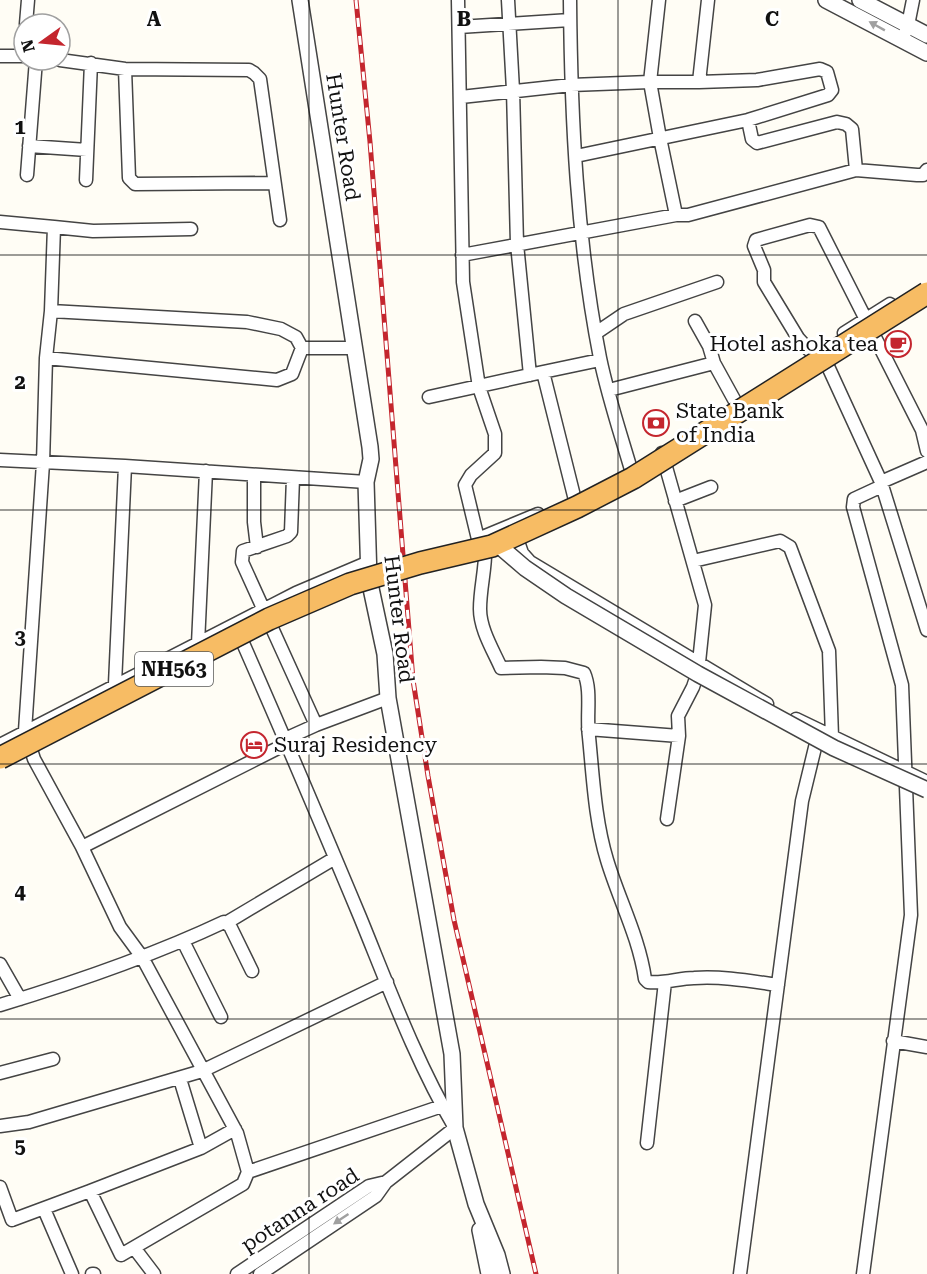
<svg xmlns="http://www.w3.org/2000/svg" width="927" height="1274" viewBox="0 0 927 1274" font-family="'Roboto Serif',serif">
	<rect width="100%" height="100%" fill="#fffdf5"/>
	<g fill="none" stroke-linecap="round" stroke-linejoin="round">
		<defs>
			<path id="minor" d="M 458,0 L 463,282 L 479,387 L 495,434 L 495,453 L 471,475 L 465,485 L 478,539 L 485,542 C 487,564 480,586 480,609 C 480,629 493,650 501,668 L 541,667 L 565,668 L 584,673 C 592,691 586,716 589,737 C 593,777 595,821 607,860 C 619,900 639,937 645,979 L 648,982 C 664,984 679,978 694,978 C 722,976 750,981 778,985
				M 508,0 L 513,90 L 517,244 L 530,375
				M 570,0 C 571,120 577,241 600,358 C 608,397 621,435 632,473
				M 659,0 L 650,82 L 699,82 L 708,0
				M 26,24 L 28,0
				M 459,27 L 570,20
				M 905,33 L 908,25 L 913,0
				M 0,56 L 24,56
				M 22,56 L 24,40
				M 60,60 L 125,69 L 249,70 L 254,73 L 260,79 L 280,220
				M 125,69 L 129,178 L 135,184 L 273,183
				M 461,97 L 571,85 L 650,82 L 660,138 L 676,215
				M 748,120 L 752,139 L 757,143 L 837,122 L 846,124 L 852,129 L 856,170
				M 29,146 L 87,150
				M 576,156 L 748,120 L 828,95 L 832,90 L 827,72 L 820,69 L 757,80 L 699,82
				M 27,175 L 36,60
				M 86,180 L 91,63
				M 0,222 L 54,227 L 51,311 L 46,358 L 43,463 L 25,731 L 34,759 L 82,847 L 120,927 L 142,957 L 237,1133 L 248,1172
				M 54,227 L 93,231 L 191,229
				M 462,255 L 676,215 L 688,215 L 856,170 L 917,175 L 923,175 L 927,170
				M 51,311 L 247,322 L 281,329 L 296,337 L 302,348 L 355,348
				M 596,333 L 624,314 L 717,282
				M 844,333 L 890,304
				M 46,358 L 277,380 L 292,374 L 302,348
				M 714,363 L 736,403
				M 543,372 L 600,360
				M 609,390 L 714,363 L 709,346 L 695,321
				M 429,397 L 543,372 L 575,500
				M 927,451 L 922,430 L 819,227 L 810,225 L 756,240 L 754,246 L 764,270 L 764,282 L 798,338 L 809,350 L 820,349 L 881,482 L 927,630
				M 662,453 L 705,605 L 698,672 L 693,687 L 678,716 L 679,736 L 667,819
				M 0,460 L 125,466 L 366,482
				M 254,476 L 254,522 L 257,547
				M 293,478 L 291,532 L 287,536 L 243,551 L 242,562 L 316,725
				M 881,482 L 927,462
				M 675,501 L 711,487
				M 514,530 L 522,553 L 530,562 L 767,704
				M 478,539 L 538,514
				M 693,561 L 780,541 L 790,547 L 829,651 L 832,737
				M 235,625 C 278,722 319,819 360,917 C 389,988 416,1062 455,1128 L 386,1182 L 376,1196 L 260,1274
				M 198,644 L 206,471
				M 115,684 L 125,466
				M 796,719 L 927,782
				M 588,729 L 679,736
				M 285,739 L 316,725 L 388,698
				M 0,745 L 296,593 L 369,562
				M 82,847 L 288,743
				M 226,923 L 335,858
				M 183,941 L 221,1017
				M 0,964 L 20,999
				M 0,1005 C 76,982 152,956 224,922 L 230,926 L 252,971
				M 893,1041 L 927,1047
				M 0,1073 L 53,1059
				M 180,1079 L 201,1148
				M 0,1126 L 29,1122 L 202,1071 L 387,982
				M 647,1143 L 665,982
				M 0,1187 L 12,1220 L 90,1191 L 121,1255 L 243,1184 L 248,1172 L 442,1106
				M 90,1191 L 201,1148 L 235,1129
				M 44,1209 L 72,1274
				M 135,1249 L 154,1274
				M 92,1274 L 94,1274
				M 237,1274 L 369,1186 L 386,1182
				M 740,1274 L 802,801 L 819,731
				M 863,1274 L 911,915 L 902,685 L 853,507 L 854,499 L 882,486"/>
			<path id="tertiary" d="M 300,0 L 370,447 L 371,459 L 366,482 L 369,579 L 385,654 L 388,698 L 452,1054 L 455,1128 L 476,1204 L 497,1255 L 502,1274
				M 826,0 L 927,53
				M 860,0 L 927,35
				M 480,1230 L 489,1274"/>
		</defs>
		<use href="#minor" stroke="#444" stroke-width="15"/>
		<use href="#tertiary" stroke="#444" stroke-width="18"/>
		<use href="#minor" stroke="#fff" stroke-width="12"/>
		<use href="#tertiary" stroke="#fff" stroke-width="15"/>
		<defs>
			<path id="rail" d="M 356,0 L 370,142 L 413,680 L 428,776 L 454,920 L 536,1274"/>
		</defs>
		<use href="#rail" stroke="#c4262e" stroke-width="5"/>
		<use href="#rail" stroke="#fff" stroke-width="3" stroke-dasharray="9" stroke-linecap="butt"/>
		<defs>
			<path id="tertiary-bridge" d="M 497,544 L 525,568 L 566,596 L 698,674 L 834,748 L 927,790"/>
			<path id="trunk-bridge" d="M 0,758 L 269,619 L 350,584 L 420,563 L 492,546 L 577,507 L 633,478 L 927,293"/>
		</defs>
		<use href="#tertiary-bridge" stroke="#444" stroke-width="18" stroke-linecap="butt"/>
		<use href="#trunk-bridge" stroke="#222" stroke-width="24" stroke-linecap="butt"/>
		<use href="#tertiary-bridge" stroke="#fff" stroke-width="15"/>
		<use href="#trunk-bridge" stroke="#f7bc64" stroke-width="21"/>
	</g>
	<defs><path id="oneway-solid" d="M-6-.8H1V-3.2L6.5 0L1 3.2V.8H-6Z" transform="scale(1.5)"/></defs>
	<g fill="#a0a0a0">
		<use href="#oneway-solid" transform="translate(877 26) rotate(-151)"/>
		<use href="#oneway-solid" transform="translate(341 1219) rotate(146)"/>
	</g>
	<path fill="none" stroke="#111" stroke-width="1.5" stroke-opacity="0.55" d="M 309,0 L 309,1274M 618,0 L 618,1274M 0,255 L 927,255M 0,510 L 927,510M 0,764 L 927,764M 0,1019 L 927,1019"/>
	<defs>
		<symbol id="cafe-ring" viewBox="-11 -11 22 22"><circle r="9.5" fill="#fff" stroke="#c4262e" stroke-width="1.5"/><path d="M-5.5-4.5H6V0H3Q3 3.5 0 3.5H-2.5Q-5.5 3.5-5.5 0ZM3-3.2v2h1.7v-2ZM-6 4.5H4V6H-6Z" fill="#c4262e"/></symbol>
		<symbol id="bank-ring" viewBox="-11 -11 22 22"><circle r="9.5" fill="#fff" stroke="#c4262e" stroke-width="1.5"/><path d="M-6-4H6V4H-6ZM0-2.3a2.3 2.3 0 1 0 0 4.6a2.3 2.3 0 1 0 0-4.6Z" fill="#c4262e"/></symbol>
		<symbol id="hotel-ring" viewBox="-11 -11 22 22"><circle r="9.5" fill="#fff" stroke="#c4262e" stroke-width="1.5"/><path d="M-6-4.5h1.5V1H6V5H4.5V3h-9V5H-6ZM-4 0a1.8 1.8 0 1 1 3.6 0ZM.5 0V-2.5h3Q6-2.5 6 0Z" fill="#c4262e"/></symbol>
	</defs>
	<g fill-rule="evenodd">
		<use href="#cafe-ring" x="883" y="329" width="30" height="30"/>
		<use href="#bank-ring" x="641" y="408" width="30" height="30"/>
		<use href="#hotel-ring" x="239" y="730" width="30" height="30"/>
	</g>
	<g text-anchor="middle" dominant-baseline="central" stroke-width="6" stroke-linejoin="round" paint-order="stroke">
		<rect fill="#fff" stroke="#585858" stroke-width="1.5" x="135" y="652" width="78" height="34" rx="4.5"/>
		<g font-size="20" font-weight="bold" fill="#111">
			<text x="174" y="669">NH563</text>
		</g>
		<g font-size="21" fill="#111" stroke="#fff">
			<text transform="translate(343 137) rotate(81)">Hunter Road</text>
			<text transform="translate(399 619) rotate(83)">Hunter Road</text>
			<text transform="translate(300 1210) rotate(-33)">potanna road</text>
		</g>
		<g font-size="21" fill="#111" stroke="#fff" text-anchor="start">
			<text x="878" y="344" text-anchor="end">Hotel ashoka tea</text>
			<text x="676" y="411">State Bank<tspan x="676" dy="24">of India</tspan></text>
			<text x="274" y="745">Suraj Residency</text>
		</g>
	</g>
	<g font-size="20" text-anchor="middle" font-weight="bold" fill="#111" stroke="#fff" stroke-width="6" stroke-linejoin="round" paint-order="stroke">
		<text x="154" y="26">A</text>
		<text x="464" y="26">B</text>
		<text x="772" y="26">C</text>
		<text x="20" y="134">1</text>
		<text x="20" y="389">2</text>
		<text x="20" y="644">3</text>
		<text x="20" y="899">4</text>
		<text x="20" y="1153">5</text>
	</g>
	<g transform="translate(42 42) rotate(255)"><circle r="28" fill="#ffffff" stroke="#a0a0a0" stroke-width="1.5"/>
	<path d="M0-4.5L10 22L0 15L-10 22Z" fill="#c4262e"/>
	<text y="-9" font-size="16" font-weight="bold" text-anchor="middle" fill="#111111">N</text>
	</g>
</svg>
